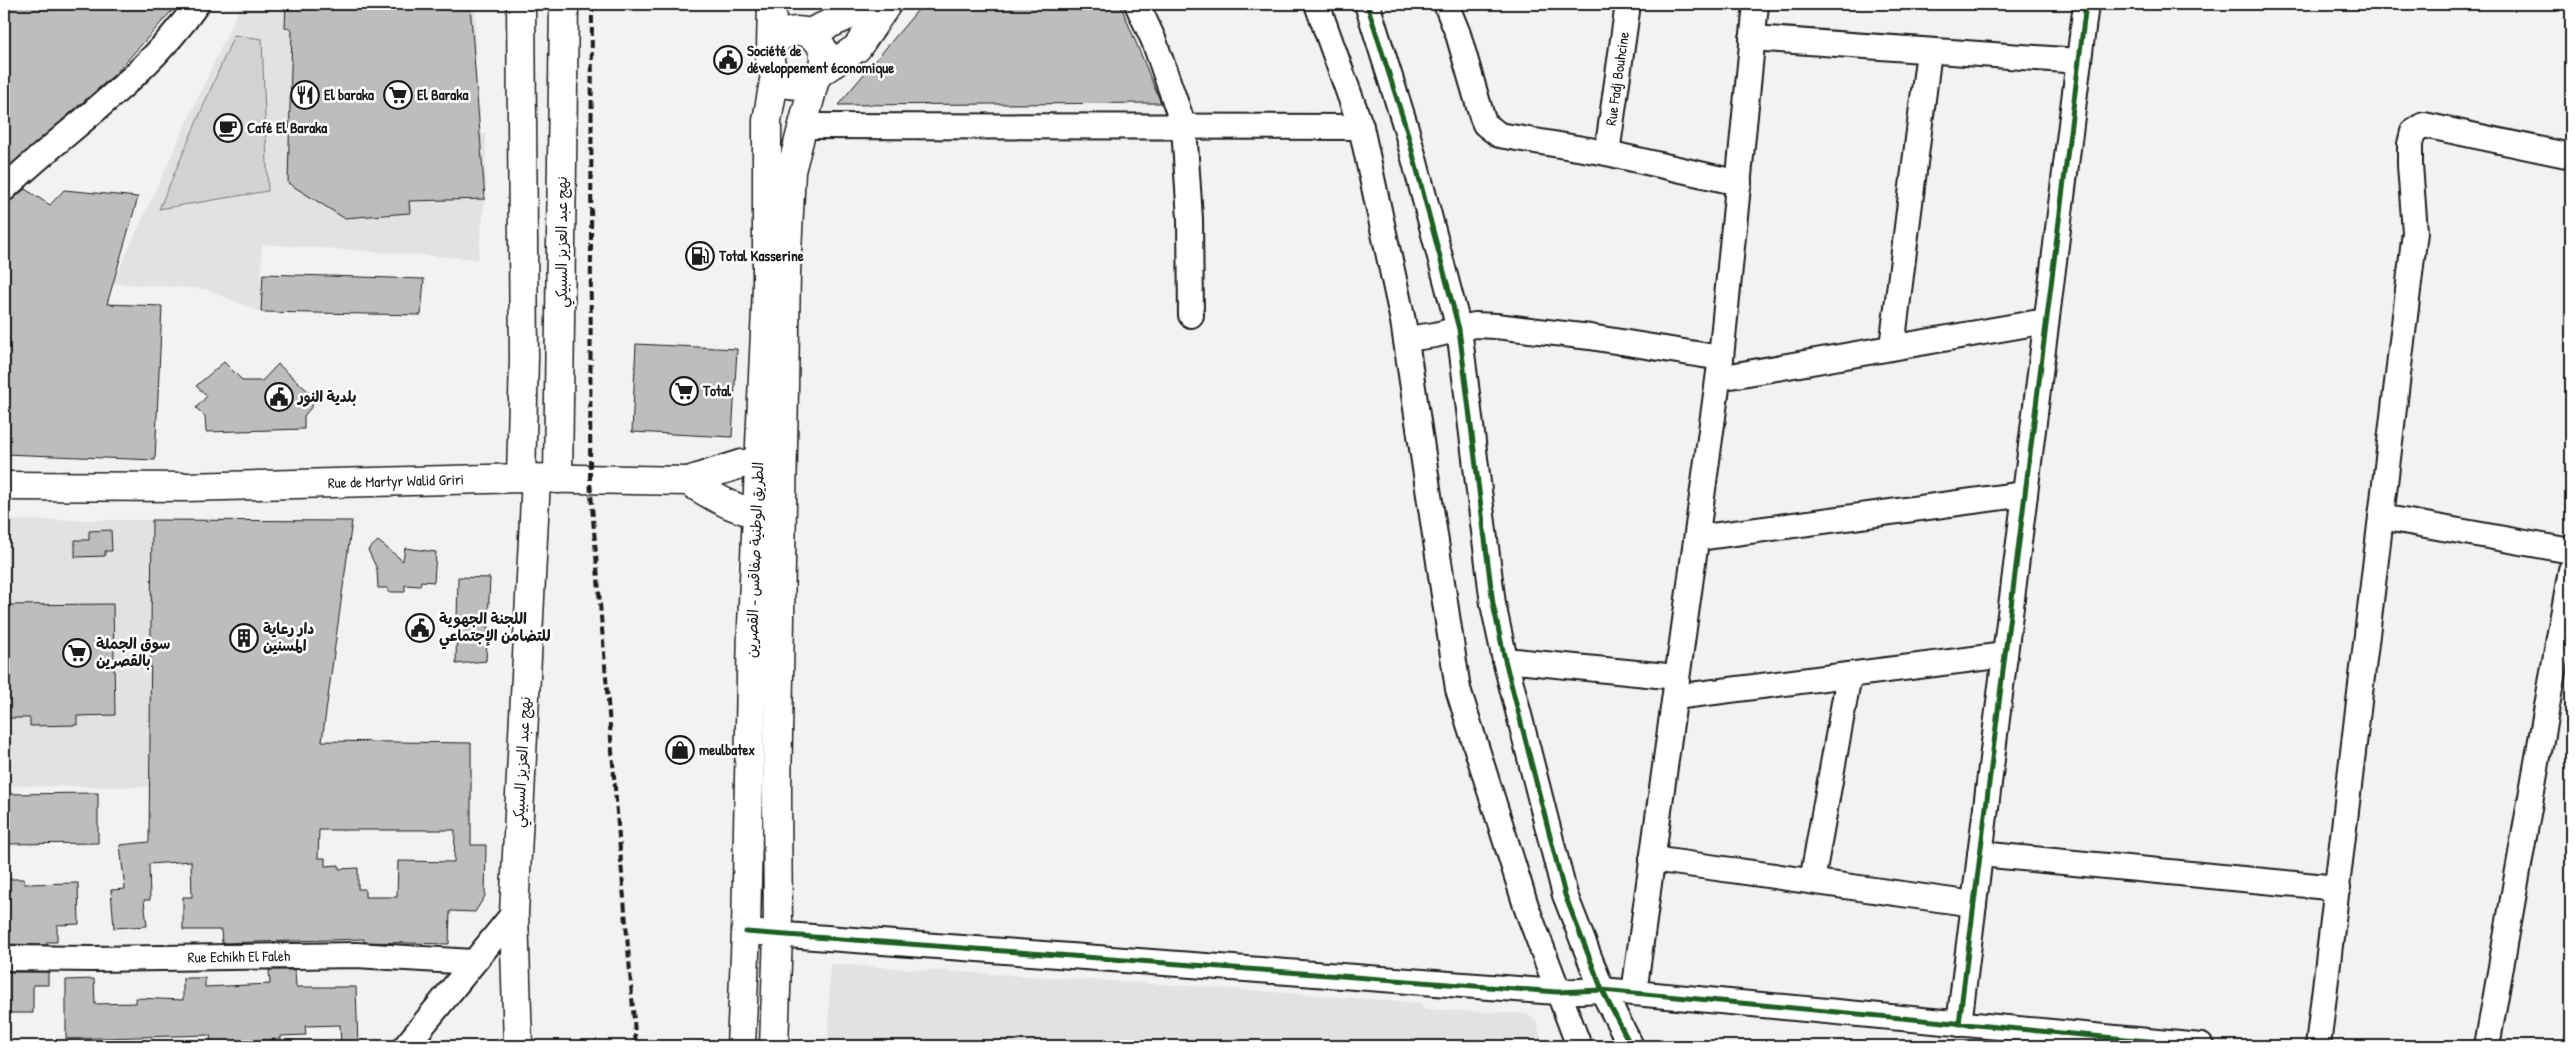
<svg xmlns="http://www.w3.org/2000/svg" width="2575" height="1050" font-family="'Patrick Hand','Playpen Sans Arabic',sans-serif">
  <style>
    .built { fill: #e2e2e2 }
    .green { fill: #d2d2d2; stroke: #777 }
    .building { fill: #bdbdbd; stroke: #1c1c1c; fill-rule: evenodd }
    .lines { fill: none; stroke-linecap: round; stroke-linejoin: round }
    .street-casing { stroke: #1c1c1c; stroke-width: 28 }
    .secondary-casing { stroke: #1c1c1c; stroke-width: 31 }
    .primary-casing { stroke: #1c1c1c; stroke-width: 31 }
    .street { stroke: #fff; stroke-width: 24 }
    .secondary { stroke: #fff; stroke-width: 28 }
    .primary { stroke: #fff; stroke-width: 28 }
    .rail { stroke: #1c1c1c; stroke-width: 4; stroke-dasharray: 8 4; stroke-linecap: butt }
    .cycleway-casing { stroke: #fff; stroke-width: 8 }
    .cycleway { stroke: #1b5e20; stroke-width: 5 }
    .labels { text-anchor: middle; stroke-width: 5; stroke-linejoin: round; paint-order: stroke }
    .poi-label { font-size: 15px; font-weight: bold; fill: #1c1c1c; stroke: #fff; text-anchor: start }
    .street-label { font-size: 15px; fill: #1c1c1c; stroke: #fff }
  </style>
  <rect width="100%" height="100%" fill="#f2f2f2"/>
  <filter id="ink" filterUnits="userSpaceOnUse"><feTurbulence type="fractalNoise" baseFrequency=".02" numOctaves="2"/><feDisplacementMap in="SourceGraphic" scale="10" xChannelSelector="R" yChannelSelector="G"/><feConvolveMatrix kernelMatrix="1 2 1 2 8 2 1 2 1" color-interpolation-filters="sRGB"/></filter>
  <g filter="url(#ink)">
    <!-- built -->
    <path class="built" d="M 241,4 L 476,4 L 475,134 L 486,134 L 485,199 L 478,259 L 262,244 L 261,312 L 205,289 L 113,283 Z
      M 4,520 L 152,520 L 150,787 L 4,786 Z
      M 830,964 L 1205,987 L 1421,1003 L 1424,1009 L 1528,1014 L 1537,1022 L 1543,1046 L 828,1046 Z"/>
    <!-- green -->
    <path class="green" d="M 234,35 L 262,39 L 268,191 L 159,209 Z"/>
    <!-- building -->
    <path class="building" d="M 4,4 L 178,4 L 115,74 L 4,171 Z
      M 286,4 L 470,4 L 485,199 L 409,201 L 410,213 L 344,218 L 288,183 L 292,30 L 285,27 Z
      M 923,4 L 1120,4 L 1161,103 L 838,105 Z
      M 25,189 L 50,205 L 64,190 L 138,197 L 107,304 L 162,306 L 155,460 L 4,454 L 4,202 L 13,199 Z
      M 263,274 L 424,279 L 421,315 L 261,312 Z
      M 636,344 L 737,349 L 732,437 L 632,432 Z
      M 224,362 L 243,381 L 262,381 L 278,364 L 309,392 L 304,398 L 313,405 L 304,416 L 304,429 L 206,432 L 205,416 L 196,408 L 207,396 L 196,386 Z
      M 152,520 L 352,521 L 322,741 L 471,743 L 471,845 L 486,845 L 485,896 L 475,912 L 450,911 L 449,944 L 364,942 L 364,939 L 222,943 L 221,930 L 183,930 L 183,897 L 192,897 L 191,861 L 149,864 L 150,900 L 144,900 L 147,926 L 114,928 L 111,890 L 125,889 L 120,845 L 149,842 ZM 319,830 L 455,830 L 454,862 L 398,861 L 397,897 L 365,897 L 365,889 L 358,889 L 358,868 L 339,869 L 339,865 L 325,866 L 325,858 L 318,858 Z
      M 111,530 L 112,551 L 105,551 L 105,556 L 75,557 L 75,540 L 89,540 L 89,531 Z
      M 378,541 L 403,561 L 405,548 L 436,552 L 434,582 L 421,581 L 420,586 L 405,585 L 405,592 L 388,592 L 388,588 L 378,588 L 377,569 L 368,550 Z
      M 458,577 L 490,578 L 486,661 L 456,664 Z
      M 113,604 L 115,715 L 77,716 L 77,725 L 30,726 L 30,718 L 4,718 L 4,605 Z
      M 98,793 L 98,843 L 4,844 L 4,794 Z
      M 4,879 L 24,879 L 24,884 L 78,883 L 79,924 L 57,925 L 57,942 L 47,942 L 47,945 L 4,944 Z
      M 269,970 L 295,970 L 296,987 L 356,987 L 358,1046 L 341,1046 L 340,1025 L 305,1026 L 306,1035 L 281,1036 L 281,1039 L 245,1041 L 245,1046 L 211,1046 L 210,1035 L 66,1039 L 66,980 L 94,979 L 95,1004 L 136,1003 L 136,998 L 183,1000 L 183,978 L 205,978 L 205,987 L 270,984 Z
      M 4,972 L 48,972 L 48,985 L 33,985 L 33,1013 L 4,1013 Z"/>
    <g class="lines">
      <defs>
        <g id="street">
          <path d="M 1137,4 L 1154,41 L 1184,127 L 1190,219 L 1191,315"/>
          <path d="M 1317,4 L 1361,127 L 1403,321 L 1458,689 L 1527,909 L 1579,1046"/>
          <path d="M 1367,4 L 1406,128 L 1459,329 L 1493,604 L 1505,660 L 1565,895 L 1602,990 L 1631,1046"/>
          <path d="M 1446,4 L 1458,34 L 1482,117 L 1485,124 L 1499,135 L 1607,153 L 1739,183"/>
          <path d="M 1752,38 L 2079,61"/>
          <path d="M 802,126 L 1361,127"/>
          <path id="s1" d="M 1607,153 L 1628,4"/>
          <path d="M 4,189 C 69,127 145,79 197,4"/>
          <path d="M 1406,339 L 1435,335 L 1475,325 L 1496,326 L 1590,337 L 1721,358"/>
          <path d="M 1892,347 L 1929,51"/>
          <path d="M 1719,378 L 2046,321"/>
          <path d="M 2381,517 L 2415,232 L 2410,165 L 2410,144 L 2413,132 L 2424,125 L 2571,156"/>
          <path d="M 1697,538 L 2025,494"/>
          <path d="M 1505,660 L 1677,677"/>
          <path d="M 1675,697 L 2005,655"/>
          <path d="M 1980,854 L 2338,888"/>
          <path d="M 1652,859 L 1974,904"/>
          <path d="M 1812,881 L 1849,675"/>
          <path d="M 746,932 L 1557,992 L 1602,990 L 2201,1046"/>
          <path id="s2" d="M 4,958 L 93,959 L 356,955 L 473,962"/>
          <path d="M 1634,993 L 1721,358 L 1756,4"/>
          <path d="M 1959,1024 L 2086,4"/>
          <path d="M 406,1046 L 514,913"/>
          <path d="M 2318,1046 L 2381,517 L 2571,551"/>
          <path d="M 2487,1046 L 2571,570"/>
        </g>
        <g id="secondary">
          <path d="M 809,33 L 874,4"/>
          <path d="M 820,72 L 857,48 L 887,4"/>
          <path d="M 521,478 L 524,358 L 521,4"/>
          <path d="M 558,479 L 564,4"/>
          <path d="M 688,481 L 741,464 L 782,462"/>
          <path id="s3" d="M 4,486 L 186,487 L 521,478 L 688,481 C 716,499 745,516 779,516"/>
          <path d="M 518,1046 L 514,913 L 536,479"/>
        </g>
        <path id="primary" d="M770 58a27 27 0 1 1 54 0a27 27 0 1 1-54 0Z
          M 771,49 L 772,4
          M 741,1046 L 746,932 L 752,626 L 767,286 L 767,121 L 775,75
          M 774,1046 L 778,935 L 777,791 L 786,272 L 791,171 L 815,79"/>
      </defs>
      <!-- street casing -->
      <use href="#street" class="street-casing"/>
      <!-- secondary casing -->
      <use href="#secondary" class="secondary-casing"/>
      <!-- primary casing -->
      <use href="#primary" class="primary-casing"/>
      <!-- street -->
      <use href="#street" class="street"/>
      <!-- secondary -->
      <use href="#secondary" class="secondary"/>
      <!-- primary -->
      <use href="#primary" class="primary"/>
      <!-- rail -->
      <path class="rail" d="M 592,4 L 590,481 L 636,1046"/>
      <defs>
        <path id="cycleway" d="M 1367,4 L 1406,128 L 1459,329 L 1493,604 L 1505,660 L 1565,895 L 1602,990 L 1631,1046
          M 746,932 L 1557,992 L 1602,990 L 2201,1046
          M 1959,1024 L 2086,4"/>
      </defs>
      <!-- cycleway casing -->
      <use href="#cycleway" class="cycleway-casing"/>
      <!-- cycleway -->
      <use href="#cycleway" class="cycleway"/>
    </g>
  </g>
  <!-- icons -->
  <defs>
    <symbol id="civic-ring" viewBox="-11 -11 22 22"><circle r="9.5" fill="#fff" stroke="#1c1c1c" stroke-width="1.5"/><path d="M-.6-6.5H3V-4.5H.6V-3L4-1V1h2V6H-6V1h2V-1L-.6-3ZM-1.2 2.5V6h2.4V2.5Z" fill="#1c1c1c"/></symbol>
    <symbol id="restaurant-ring" viewBox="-11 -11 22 22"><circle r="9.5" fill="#fff" stroke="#1c1c1c" stroke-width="1.5"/><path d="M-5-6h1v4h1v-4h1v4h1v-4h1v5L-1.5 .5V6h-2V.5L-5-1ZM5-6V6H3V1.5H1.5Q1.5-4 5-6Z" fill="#1c1c1c"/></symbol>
    <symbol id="supermarket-ring" viewBox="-11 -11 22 22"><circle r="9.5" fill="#fff" stroke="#1c1c1c" stroke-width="1.5"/><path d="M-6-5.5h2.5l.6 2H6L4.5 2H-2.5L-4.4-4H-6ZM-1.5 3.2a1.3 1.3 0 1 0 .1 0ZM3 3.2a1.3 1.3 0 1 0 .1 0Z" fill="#1c1c1c"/></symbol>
    <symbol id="cafe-ring" viewBox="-11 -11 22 22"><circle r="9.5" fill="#fff" stroke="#1c1c1c" stroke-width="1.5"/><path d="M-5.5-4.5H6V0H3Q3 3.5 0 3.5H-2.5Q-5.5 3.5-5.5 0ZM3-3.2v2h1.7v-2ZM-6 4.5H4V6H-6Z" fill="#1c1c1c"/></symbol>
    <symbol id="fuel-ring" viewBox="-11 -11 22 22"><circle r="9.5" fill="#fff" stroke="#1c1c1c" stroke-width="1.5"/><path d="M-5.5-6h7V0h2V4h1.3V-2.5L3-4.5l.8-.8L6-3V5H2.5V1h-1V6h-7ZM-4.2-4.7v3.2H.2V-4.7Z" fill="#1c1c1c"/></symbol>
    <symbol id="building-ring" viewBox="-11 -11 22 22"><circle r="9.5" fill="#fff" stroke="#1c1c1c" stroke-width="1.5"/><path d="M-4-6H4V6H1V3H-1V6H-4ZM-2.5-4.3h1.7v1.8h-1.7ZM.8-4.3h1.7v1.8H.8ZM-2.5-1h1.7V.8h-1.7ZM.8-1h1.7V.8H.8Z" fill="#1c1c1c"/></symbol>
    <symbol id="shop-ring" viewBox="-11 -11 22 22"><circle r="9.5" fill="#fff" stroke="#1c1c1c" stroke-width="1.5"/><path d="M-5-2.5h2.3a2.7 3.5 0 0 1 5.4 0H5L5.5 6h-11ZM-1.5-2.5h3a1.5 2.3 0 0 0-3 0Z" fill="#1c1c1c"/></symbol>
  </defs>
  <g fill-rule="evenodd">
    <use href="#civic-ring" x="712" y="44" width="32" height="32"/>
    <use href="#restaurant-ring" x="289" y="79" width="32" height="32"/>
    <use href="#supermarket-ring" x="382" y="79" width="32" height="32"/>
    <use href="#cafe-ring" x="212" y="112" width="32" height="32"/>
    <use href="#fuel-ring" x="684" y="240" width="32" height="32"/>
    <use href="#supermarket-ring" x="668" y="375" width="32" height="32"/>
    <use href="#civic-ring" x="263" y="381" width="32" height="32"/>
    <use href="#civic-ring" x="404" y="612" width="32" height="32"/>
    <use href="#building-ring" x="228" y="622" width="32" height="32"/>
    <use href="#supermarket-ring" x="61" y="637" width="32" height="32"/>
    <use href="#shop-ring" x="664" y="734" width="32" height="32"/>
  </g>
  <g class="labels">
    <!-- poi labels -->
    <g class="poi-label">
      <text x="747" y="56">Société de<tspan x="747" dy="17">développement économique</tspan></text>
      <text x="324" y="100">El baraka</text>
      <text x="417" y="100">El Baraka</text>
      <text x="247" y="133">Café El Baraka</text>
      <text x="719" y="261">Total Kasserine</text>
      <text x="703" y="396">Total</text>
      <text x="298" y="402">بلدية النور</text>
      <text x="439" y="624">اللجنة الجهوية<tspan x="439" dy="17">للتضامن الإجتماعي</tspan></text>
      <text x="263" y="634">دار رعاية<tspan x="263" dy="17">المسنين</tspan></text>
      <text x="96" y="649">سوق الجملة<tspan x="96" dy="17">بالقصرين</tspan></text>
      <text x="699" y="755">meulbatex</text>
    </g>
    <!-- street labels -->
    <g class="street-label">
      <text dy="5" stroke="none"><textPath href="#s1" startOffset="75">Rue Fadj Bouhcine</textPath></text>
      <text transform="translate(562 242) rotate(-90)" y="5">نهج عبد العزيز السبيكي</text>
      <text dy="5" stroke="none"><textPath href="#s3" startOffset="392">Rue de Martyr Walid Griri</textPath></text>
      <text transform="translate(755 560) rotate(-88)" y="5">الطريق الوطنية صفاقس - القصرين</text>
      <text transform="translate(522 762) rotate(-87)" y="5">نهج عبد العزيز السبيكي</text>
      <text dy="5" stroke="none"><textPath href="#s2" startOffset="235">Rue Echikh El Faleh</textPath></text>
    </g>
  </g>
  <!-- margin -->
  <rect width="2575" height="1050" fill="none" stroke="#fff" stroke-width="20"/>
  <rect x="10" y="10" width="2555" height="1030" fill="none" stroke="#1c1c1c" stroke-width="2" filter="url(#ink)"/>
</svg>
